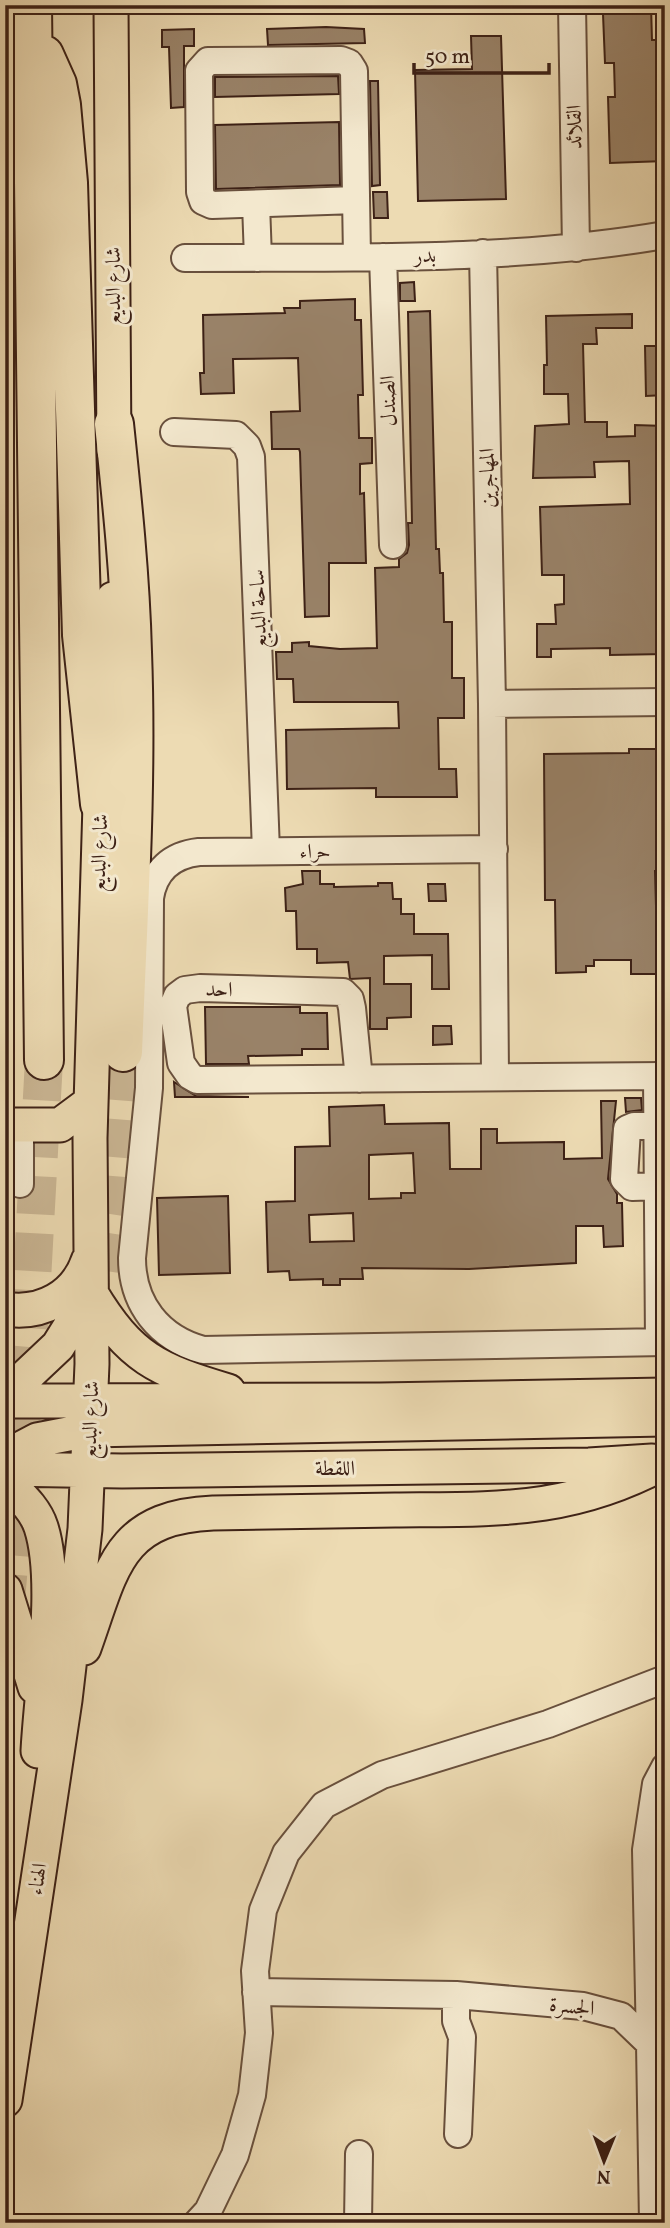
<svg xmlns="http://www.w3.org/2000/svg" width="670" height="2228" font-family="Vollkorn,Amiri,serif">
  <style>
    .building { fill: #998268; stroke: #3d2116; stroke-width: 2; fill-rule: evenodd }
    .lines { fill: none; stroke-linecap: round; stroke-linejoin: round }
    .highway-tunnel { stroke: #cab694; stroke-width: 38; stroke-dasharray: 38 19; stroke-linecap: butt }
    .minor-casing { stroke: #69503d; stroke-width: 30 }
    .major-casing { stroke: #3d2116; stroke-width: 37 }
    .highway-casing { stroke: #3d2116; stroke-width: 42 }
    .minor { stroke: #f3e8ce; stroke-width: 26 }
    .major { stroke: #eddbb3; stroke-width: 33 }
    .highway { stroke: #eddbb3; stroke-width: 38 }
    .labels { text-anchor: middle; stroke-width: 6; stroke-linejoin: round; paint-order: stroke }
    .street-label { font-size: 21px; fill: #3d2116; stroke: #f3e8ce }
  </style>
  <rect width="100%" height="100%" fill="#eddbb3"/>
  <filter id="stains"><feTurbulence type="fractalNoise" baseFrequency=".00286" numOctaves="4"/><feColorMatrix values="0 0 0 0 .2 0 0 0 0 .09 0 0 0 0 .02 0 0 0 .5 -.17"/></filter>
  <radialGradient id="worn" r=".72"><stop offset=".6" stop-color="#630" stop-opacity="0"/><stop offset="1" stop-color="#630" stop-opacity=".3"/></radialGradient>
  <!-- building -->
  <path class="building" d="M 621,5 L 651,5 L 652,40 L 665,40 L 665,161 L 610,163 L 608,97 L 615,97 L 614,63 L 605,63 L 603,14 L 621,14 Z
    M 326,27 L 364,29 L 365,43 L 268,45 L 267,29 Z
    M 194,29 L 194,46 L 184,46 L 184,107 L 171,108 L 169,47 L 162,47 L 162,30 Z
    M 471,36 L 501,36 L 506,199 L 418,201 L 415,70 L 472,69 Z
    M 338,76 L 339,94 L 215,97 L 215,77 Z
    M 370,81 L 378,81 L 380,185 L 372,186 Z
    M 339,122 L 340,185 L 216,189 L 215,125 Z
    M 373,192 L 387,192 L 388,218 L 374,218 Z
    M 414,282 L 415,301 L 400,301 L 400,283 Z
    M 355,299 L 355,320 L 361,320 L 363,395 L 358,395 L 359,438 L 372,438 L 372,463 L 360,464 L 360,494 L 364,493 L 366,563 L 329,563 L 329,616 L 305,617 L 300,452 L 299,449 L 272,449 L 271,412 L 300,411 L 298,358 L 233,359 L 234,393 L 201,394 L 200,373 L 204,373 L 203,315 L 285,313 L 284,308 L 300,308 L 300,301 Z
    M 430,311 L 436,549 L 439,549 L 440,573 L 443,573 L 444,622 L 452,622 L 452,678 L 464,678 L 464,718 L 438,718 L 439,769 L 456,769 L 457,797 L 376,797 L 376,788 L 287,789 L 286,730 L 399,728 L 398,702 L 294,702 L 293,679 L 277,679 L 276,652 L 292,652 L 292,643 L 309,642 L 309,646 L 340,649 L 377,648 L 375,568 L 399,567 L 399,559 L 407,553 L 409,545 L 408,523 L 412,523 L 408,312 Z
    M 632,314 L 632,328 L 596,328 L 597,344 L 583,344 L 585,422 L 607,422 L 607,437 L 635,436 L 635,425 L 665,426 L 665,537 L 660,537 L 661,584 L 665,584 L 665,654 L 610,655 L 610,648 L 551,649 L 551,657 L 537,657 L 537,624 L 556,624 L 555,605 L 564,604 L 564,575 L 542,575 L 540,507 L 630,504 L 629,461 L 594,462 L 595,477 L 533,478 L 535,426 L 569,424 L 568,394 L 544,394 L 544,365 L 547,365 L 546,316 Z
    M 645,346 L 665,346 L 665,395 L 646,396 Z
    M 629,749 L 665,749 L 665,871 L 655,871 L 656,906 L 665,906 L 665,974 L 631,974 L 631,960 L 594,960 L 594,966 L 586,966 L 586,972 L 556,973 L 555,900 L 545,900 L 544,754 L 629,753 Z
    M 302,871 L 320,871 L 320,884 L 334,884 L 334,887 L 378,886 L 378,883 L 392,883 L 393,899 L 401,899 L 401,914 L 414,914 L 414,934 L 448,934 L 449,989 L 432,989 L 432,955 L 384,956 L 384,984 L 411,984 L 411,1017 L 387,1018 L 387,1029 L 370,1029 L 370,978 L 350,979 L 348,962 L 317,963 L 317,949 L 297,949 L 296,911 L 286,911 L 285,888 L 303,884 Z
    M 428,884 L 445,884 L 446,901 L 429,901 Z
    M 205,1007 L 300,1007 L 300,1013 L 327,1013 L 328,1049 L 302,1049 L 302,1055 L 248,1056 L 249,1064 L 206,1064 Z
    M 433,1026 L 451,1026 L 452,1044 L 433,1045 Z
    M 174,1082 L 196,1096 L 249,1097 L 175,1097 Z
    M 625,1098 L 641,1098 L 642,1110 L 626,1112 Z
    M 601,1101 L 616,1101 L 608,1179 L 617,1194 L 617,1203 L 622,1203 L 623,1246 L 604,1247 L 603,1226 L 576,1226 L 576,1263 L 469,1269 L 362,1268 L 363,1279 L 340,1279 L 340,1285 L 323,1285 L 323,1279 L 290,1280 L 289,1271 L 268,1272 L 266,1202 L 295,1201 L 295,1147 L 330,1146 L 329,1107 L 384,1105 L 385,1124 L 449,1123 L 450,1169 L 481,1169 L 481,1129 L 497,1129 L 497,1143 L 564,1142 L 564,1159 L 602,1158 ZM 413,1153 L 415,1193 L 401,1193 L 401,1198 L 369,1199 L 369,1155 ZM 353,1213 L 354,1241 L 310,1242 L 309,1215 Z
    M 228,1196 L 230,1273 L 159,1275 L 157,1198 Z"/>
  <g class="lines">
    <!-- highway-tunnel -->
    <path class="highway-tunnel" d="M 99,1270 L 112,1185 L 123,1052
      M 5,1612 L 30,1317 L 44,1060"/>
    <defs>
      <path id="minor" d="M 572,5 L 576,248
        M 356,200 L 212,205 L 203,201 L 200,192 L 199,71 L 208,61 L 341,60 L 349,63 L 354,71 C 355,133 356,195 357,257
        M 256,204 L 258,258
        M 483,253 L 492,704 L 495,1076
        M 383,257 L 393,545
        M 185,258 C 345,257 507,262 665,235
        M 174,432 L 236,435 L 247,446 L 251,457 L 266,851
        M 492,704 L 665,702
        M 494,849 L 199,852 C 172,855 154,870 150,898 L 149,1088 L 132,1258 C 132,1304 159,1338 203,1350 L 665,1342
        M 657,1076 L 659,1342
        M 359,1079 L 352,1008 L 350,999 L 343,992 L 200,988 L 185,990 L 177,996 L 173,1006 L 181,1063 L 190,1076 L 197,1080 L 665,1076
        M 665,1126 L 634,1126 L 627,1129 L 624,1179 L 632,1187 L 665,1186
        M 20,1184 L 20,1125
        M 256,1992 L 456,1995 L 583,2006 L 621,2016 L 650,2044 L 653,2223
        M 456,1995 L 456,2021 L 462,2037 L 458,2134
        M 650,2044 L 646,1850 L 656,1784 L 665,1767
        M 197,2223 L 208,2211 L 235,2155 L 252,2095 L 259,2033 L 255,1971 L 263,1910 L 286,1853 L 324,1805 L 382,1775 L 548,1724 L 665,1679
        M 358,2223 L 359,2154"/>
      <path id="major" d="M 111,5 L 114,451
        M 5,1125 L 60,1125 L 91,1102
        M 91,1293 C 130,1358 157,1370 228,1391
        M 5,1309 C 42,1315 76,1296 88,1261
        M 5,1396 L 58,1346 L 91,1293
        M 5,1401 L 380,1400 L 665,1395
        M 5,1457 L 37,1440 L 89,1430 L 665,1419
        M 5,1469 L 122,1471 L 589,1465 L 652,1461
        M 5,1480 C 18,1494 35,1508 41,1527 C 59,1582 41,1690 38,1751
        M 5,1590 L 35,1687
        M 84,1648 C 112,1570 117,1517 213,1513 C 274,1512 335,1511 395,1510 C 497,1509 572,1513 665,1462
        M 5,2100 L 65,1700 L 85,1529 L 92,1364 L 90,1138 L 100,804 L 110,702 L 113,599"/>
      <path id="highway" d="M 32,5 L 44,1060
        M 44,55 L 57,84 L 61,105 L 68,183 L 82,635 L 100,804
        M 114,424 C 122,500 130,576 132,652 C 137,786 128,919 123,1052"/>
    </defs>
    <!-- minor casing -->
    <use href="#minor" class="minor-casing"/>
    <!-- major casing -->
    <use href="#major" class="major-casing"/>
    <!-- highway casing -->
    <use href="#highway" class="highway-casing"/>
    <!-- minor -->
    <use href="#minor" class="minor"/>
    <!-- major -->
    <use href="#major" class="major"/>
    <!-- highway -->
    <use href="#highway" class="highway"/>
  </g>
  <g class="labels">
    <!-- street labels -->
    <g class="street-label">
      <text transform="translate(574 127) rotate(-91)" y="7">القلائد</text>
      <text transform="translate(425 255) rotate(-2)" y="7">بدر</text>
      <text transform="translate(113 286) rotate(-90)" y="7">شارع البديع</text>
      <text transform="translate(388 401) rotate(-92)" y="7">الصندل</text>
      <text transform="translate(487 478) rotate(-91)" y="7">المهاجرين</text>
      <text transform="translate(258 609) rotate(-92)" y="7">ساحة البديع</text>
      <text transform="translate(315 851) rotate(-1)" y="7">حراء</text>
      <text transform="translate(99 853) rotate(-88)" y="7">شارع البديع</text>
      <text transform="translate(219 989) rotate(1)" y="7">احد</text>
      <text transform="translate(90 1420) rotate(-88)" y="7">شارع البديع</text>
      <text x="335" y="1475">اللقطة</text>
      <text transform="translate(37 1879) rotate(-81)" y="7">الهناء</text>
      <text transform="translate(572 2006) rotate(6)" y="7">الجسرة</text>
    </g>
  </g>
  <!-- margin -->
  <rect width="670" height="2228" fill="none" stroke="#eddbb3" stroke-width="28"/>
  <rect x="7" y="7" width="656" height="2214" fill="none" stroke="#3d2116" stroke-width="3.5"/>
  <rect x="14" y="14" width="642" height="2200" fill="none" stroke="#3d2116" stroke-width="2"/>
  <!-- north arrow -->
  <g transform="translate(604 2161) rotate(181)" stroke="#f3e8ce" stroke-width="5" paint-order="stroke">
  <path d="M0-5L12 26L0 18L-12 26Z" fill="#3d2116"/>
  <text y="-10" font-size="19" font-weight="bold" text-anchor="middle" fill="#3d2116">N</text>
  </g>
  <!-- scale -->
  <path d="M414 63v10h135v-10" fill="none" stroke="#3d2116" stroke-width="3.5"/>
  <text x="425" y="63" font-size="21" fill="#3d2116" stroke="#f3e8ce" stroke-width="5" paint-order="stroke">50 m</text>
  <rect width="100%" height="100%" filter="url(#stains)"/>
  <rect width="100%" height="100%" fill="url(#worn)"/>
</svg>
